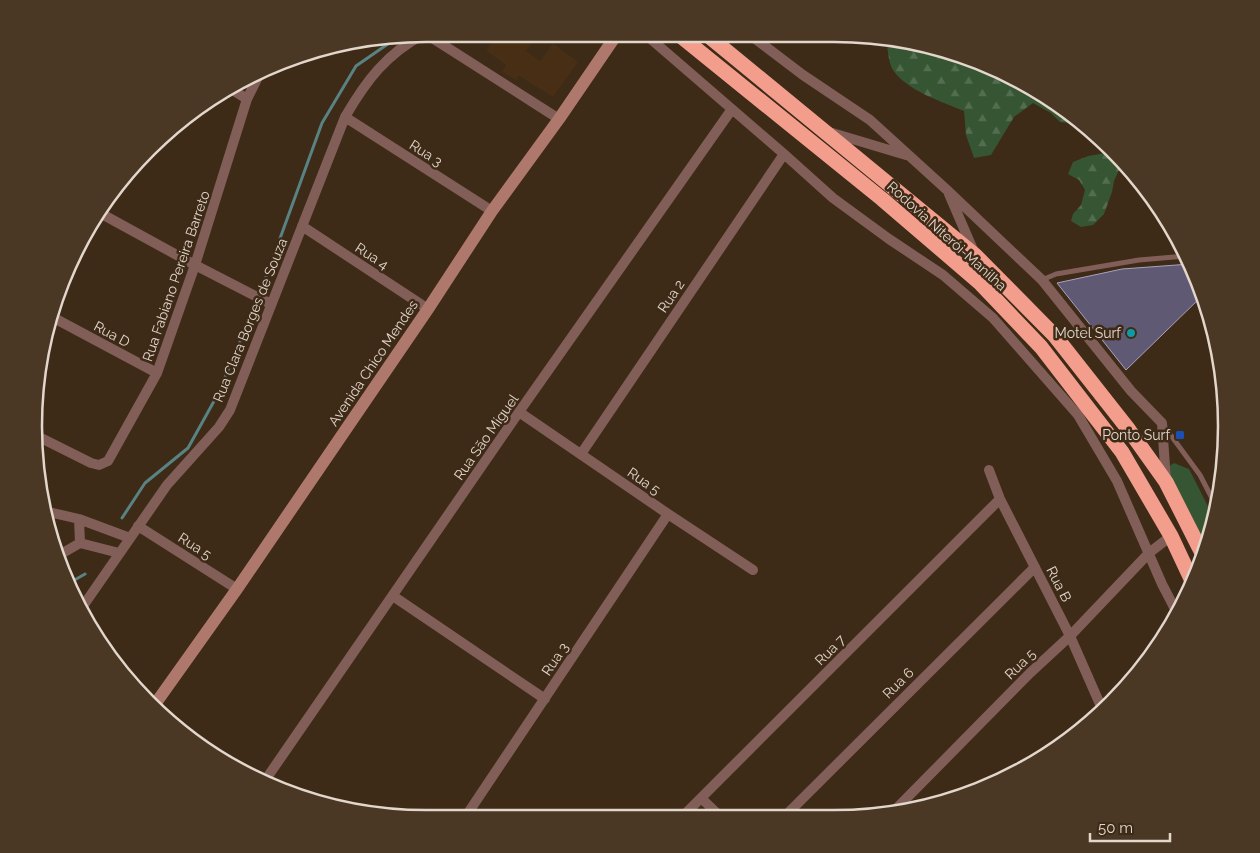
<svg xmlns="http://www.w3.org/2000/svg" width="1260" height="853" font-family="Raleway,sans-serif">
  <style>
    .built { fill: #472e15 }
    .grass { fill: #355533 }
    .forest { fill: url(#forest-firs) }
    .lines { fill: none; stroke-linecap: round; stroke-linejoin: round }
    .stream { stroke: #598283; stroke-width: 3 }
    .building { fill: #605973; stroke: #aaa2bf }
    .lane { stroke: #815e57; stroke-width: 5 }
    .street { stroke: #815e57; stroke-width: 10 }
    .secondary { stroke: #af786c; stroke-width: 12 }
    .highway { stroke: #f39d8c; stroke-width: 15 }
    .culture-dot { fill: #0f9aa8; stroke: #3d2a17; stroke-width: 2 }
    .transit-dot { fill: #1a4fb4; stroke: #3d2a17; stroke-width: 2 }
    .labels { text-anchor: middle; stroke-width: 5; stroke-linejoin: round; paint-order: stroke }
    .street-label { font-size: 14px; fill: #e3d6cb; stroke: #3d2a17 }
    .poi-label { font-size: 14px; fill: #e3d6cb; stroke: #3d2a17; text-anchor: end }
    .rim { fill: none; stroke: #e3d6cb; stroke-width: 2.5 }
  </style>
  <defs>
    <pattern id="forest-firs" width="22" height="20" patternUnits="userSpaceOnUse" patternTransform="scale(1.25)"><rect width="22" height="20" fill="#355533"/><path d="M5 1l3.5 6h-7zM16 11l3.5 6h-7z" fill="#526d4f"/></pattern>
  </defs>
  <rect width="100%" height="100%" fill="#3d2a17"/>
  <!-- built -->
  <path class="built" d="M 497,34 L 508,35 L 520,34 L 532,43 L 526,51 L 540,61 L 553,43 L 578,62 L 553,97 L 519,76 L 516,80 L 502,72 L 506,65 L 486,51 Z"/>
  <!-- grass -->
  <path class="grass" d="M 1174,463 L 1189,469 L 1214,518 L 1206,545 L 1174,482 L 1165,469 Z"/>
  <!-- forest -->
  <path class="forest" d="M 886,39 L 910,41 L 1007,74 L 1076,124 L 1060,122 L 1051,113 L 1033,103 L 1014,117 L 991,155 L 974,158 L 966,135 L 964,111 C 942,102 906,90 893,70 C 888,62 888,48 886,39 Z
    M 1112,152 L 1120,168 L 1114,181 L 1112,192 L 1104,214 L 1093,225 L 1081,227 L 1071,221 L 1073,214 L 1081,205 L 1085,190 L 1079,180 L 1068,174 L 1073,162 L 1088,156 Z"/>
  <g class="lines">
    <!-- stream -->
    <path class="stream" d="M 122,518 L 145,483 L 188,448 L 218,394 L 258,299 L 322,123 L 356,66 L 395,39
      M 71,582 L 85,574"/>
  </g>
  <!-- building -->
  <path class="building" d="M 1190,264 L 1196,276 L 1202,296 L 1126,370 L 1057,283 L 1122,269 Z"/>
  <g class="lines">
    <!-- lane -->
    <path class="lane" d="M 1042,280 L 1056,274 L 1139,260 L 1186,256
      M 1164,426 L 1200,475 L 1217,508"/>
    <!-- street -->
    <path class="street" d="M 426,34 L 559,119
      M 645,34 L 784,154 L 833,198 L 889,239 L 943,275 L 993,318 L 1078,415 L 1117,481 L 1162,584 L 1177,613
      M 749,34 L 803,75 L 870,120 L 947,190 L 1042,280 L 1131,391 L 1162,423 L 1166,481
      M 231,89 L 247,99
      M 345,117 L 492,211
      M 829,132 L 906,155
      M 949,194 L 974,252
      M 100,213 L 195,265 L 271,304
      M 302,226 L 428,309
      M 54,318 L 157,373
      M 519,412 L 668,514 L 753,570
      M 37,436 L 91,463 L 99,465 L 108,461 L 157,373 L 195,265 L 247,99 L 259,75
      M 581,454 L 784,154
      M 989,470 L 1000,499 L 1070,636 L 1103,711
      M 44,511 L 79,519 L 130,538
      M 79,519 L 80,543
      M 138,526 L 237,589
      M 61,554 L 80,543 L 119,553
      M 393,596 L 545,699
      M 81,609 L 167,485 L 219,427 L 230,410 L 345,117 C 366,81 386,54 424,34
      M 1070,738 L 1101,708
      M 264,782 L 519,412 L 732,109
      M 701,798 L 723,819
      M 891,814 L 1030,673 L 1070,636 L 1149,553 L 1171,536
      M 464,819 L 668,514
      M 680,819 L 1000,499
      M 782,819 L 1035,567"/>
    <!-- secondary -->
    <path class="secondary" d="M 153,707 L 237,589 L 428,309 L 492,211 L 559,119 L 617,34"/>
    <!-- highway -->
    <path class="highway" d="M 678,34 L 882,199 L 980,283 L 1041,347 L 1122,452 L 1171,536 L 1193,583
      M 706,34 L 975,255 L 1055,336 L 1129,430 L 1166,482 L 1203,555"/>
  </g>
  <!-- markers -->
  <circle class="culture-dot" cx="1131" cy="333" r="5"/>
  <rect class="transit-dot" x="1175" y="430" width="10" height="10" rx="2.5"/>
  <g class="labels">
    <!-- street labels -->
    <g class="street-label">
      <text transform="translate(426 153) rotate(33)" y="5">Rua 3</text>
      <text transform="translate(947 236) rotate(42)" y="5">Rodovia Niterói-Manilha</text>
      <text transform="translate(372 256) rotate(33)" y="5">Rua 4</text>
      <text transform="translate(176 276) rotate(-71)" y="5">Rua Fabiano Pereira Barreto</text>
      <text transform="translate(671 296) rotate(-56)" y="5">Rua 2</text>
      <text transform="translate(250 320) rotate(-68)" y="5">Rua Clara Borges de Souza</text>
      <text transform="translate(112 334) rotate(28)" y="5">Rua D</text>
      <text transform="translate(373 363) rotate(-56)" y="5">Avenida Chico Mendes</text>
      <text transform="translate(486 437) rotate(-55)" y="5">Rua São Miguel</text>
      <text transform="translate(644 481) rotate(35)" y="5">Rua 5</text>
      <text transform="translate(195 546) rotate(33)" y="5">Rua 5</text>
      <text transform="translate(1059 584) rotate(63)" y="5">Rua B</text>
      <text transform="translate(830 650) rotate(-45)" y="5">Rua 7</text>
      <text transform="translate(555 659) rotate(-56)" y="5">Rua 3</text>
      <text transform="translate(1020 664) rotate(-44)" y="5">Rua 5</text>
      <text transform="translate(898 683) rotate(-45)" y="5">Rua 6</text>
    </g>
    <!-- poi labels -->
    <g class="poi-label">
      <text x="1121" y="338">Motel Surf</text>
      <text x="1170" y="440">Ponto Surf</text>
    </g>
  </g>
  <!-- crop -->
  <path d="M0 0H1260V853H0ZM426 42H834A384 384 0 0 1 1218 426V426A384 384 0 0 1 834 810H426A384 384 0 0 1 42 426V426A384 384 0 0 1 426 42Z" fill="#4a3825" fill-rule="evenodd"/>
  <path class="rim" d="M426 42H834A384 384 0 0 1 1218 426V426A384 384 0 0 1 834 810H426A384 384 0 0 1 42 426V426A384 384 0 0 1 426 42Z"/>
  <!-- scale -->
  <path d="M1090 833v8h80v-8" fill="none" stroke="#e3d6cb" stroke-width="2.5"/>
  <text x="1098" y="833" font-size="15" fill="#e3d6cb" stroke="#3d2a17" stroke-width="4" paint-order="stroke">50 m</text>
</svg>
